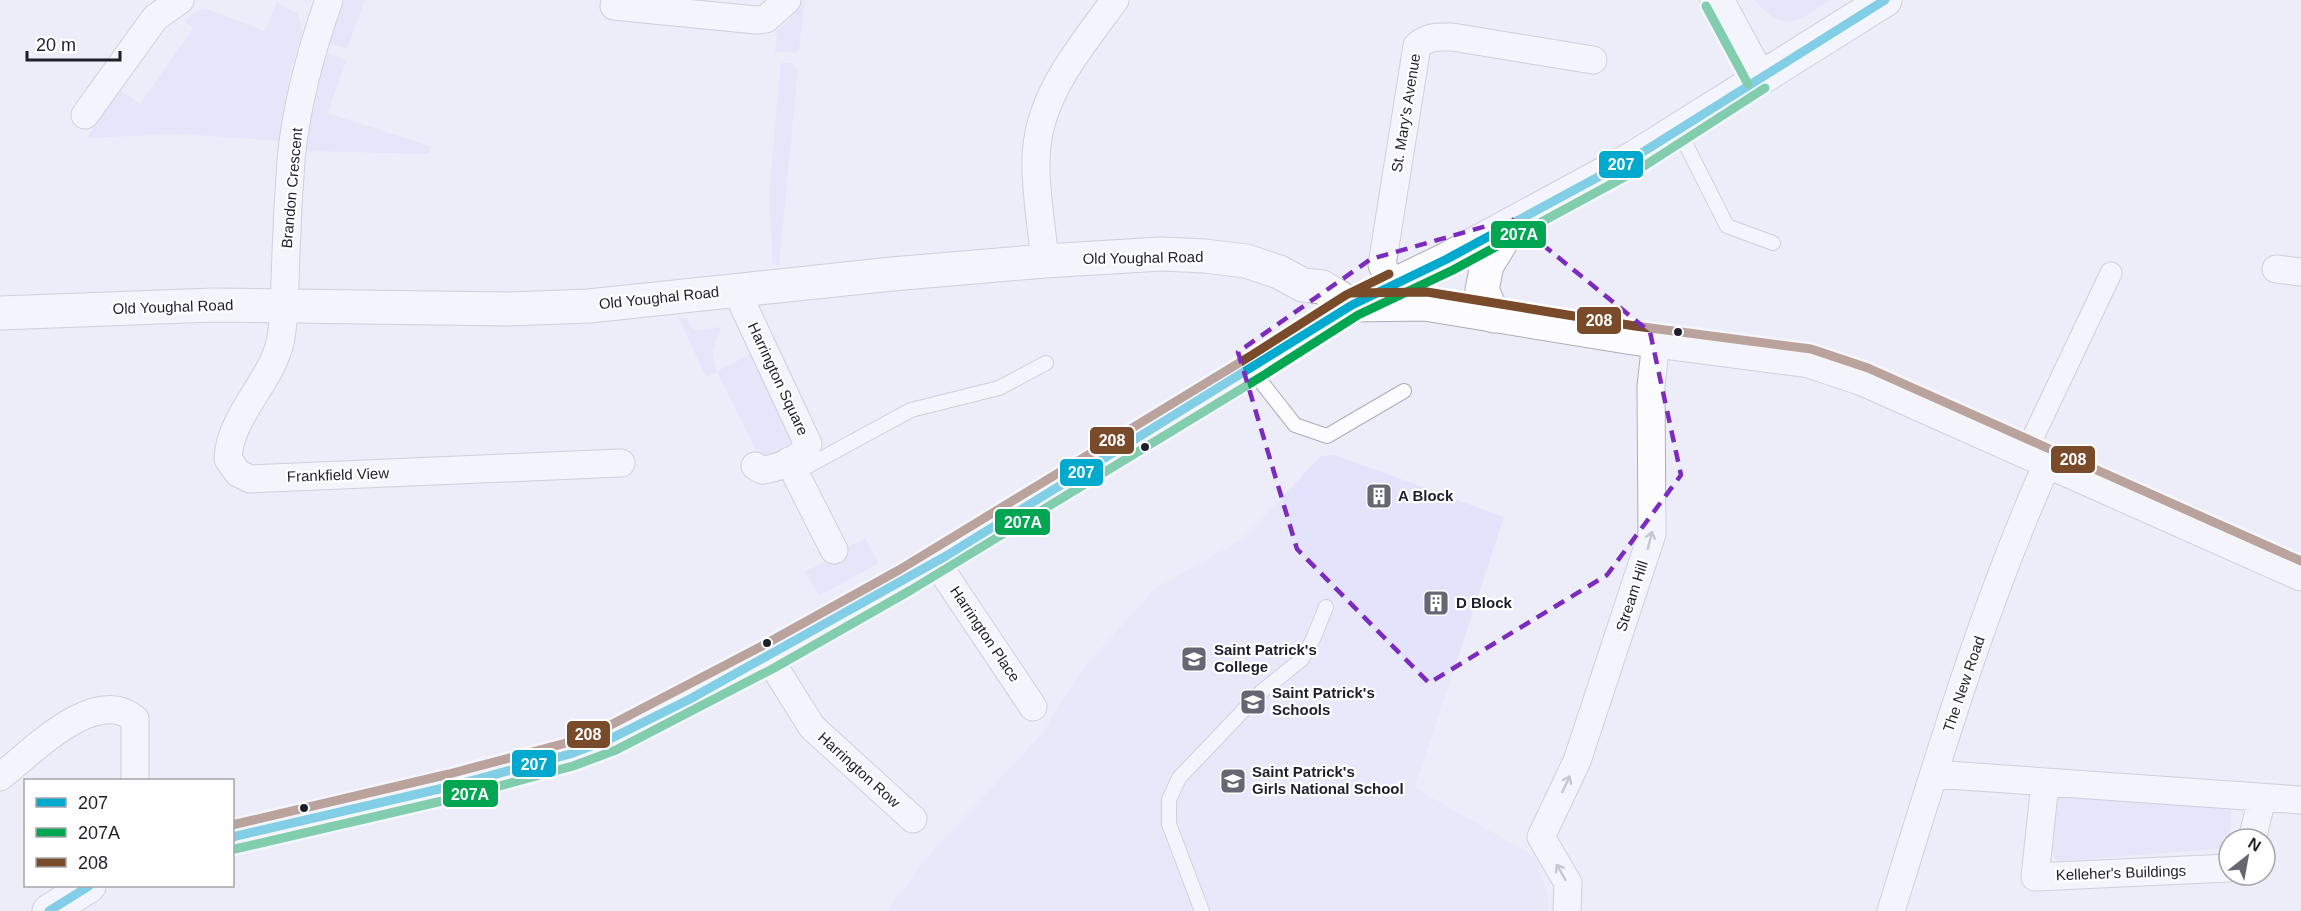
<svg xmlns="http://www.w3.org/2000/svg" width="2301" height="911" font-family="Arial,sans-serif">
  <style>
    .built { fill: #e3e3fb }
    .green { fill: #dcdef8 }
    .lines { fill: none; stroke-linecap: round; stroke-linejoin: round }
    .service-casing { stroke: #adadb9; stroke-width: 16 }
    .pedestrian-casing { stroke: #adadb9; stroke-width: 23 }
    .minor-casing { stroke: #adadb9; stroke-width: 29 }
    .tertiary-casing { stroke: #adadb9; stroke-width: 35 }
    .secondary-casing { stroke: #adadb9; stroke-width: 35 }
    .service { stroke: #fcfcfe; stroke-width: 14 }
    .pedestrian { stroke: #fcfcfe; stroke-width: 21 }
    .minor { stroke: #fcfcfe; stroke-width: 27 }
    .tertiary { stroke: #fcfcfe; stroke-width: 33 }
    .secondary { stroke: #fcfcfe; stroke-width: 33 }
    .bus-1-casing { stroke: #fff; stroke-width: 14 }
    .bus-2-casing { stroke: #fff; stroke-width: 14 }
    .bus-3-casing { stroke: #fff; stroke-width: 14 }
    .bus-1 { stroke: #00a9ce; stroke-width: 9 }
    .bus-2 { stroke: #00a651; stroke-width: 9 }
    .bus-3 { stroke: #7a4b2a; stroke-width: 9 }
    .oneway { stroke: #98999f }
    .marked { fill: none; stroke: #7b2cbf; stroke-width: 4.5; stroke-dasharray: 12 8; stroke-linejoin: round }
    .bus-dot { fill: #1e1f2b; stroke: #fff; stroke-width: 2 }
    .labels { text-anchor: middle; stroke-width: 4.5; stroke-linejoin: round; paint-order: stroke }
    .street-label { font-size: 15px; fill: #1e1f2b; stroke: #fff }
    .poi-label { font-size: 15px; font-weight: bold; fill: #1e1f2b; stroke: #fff; text-anchor: start }
    .line-badge { stroke: #fff; stroke-width: 2 }
    .badge-label { font-size: 16px; text-anchor: middle; font-weight: bold; fill: #fff }
  </style>
  <rect width="100%" height="100%" fill="#ededf9"/>
  <!-- built -->
  <path class="built" d="M 1335,455 L 1504,517 L 1415,788 L 1535,856 L 1548,897 L 1548,911 L 887,911 L 931,852 L 1041,735 L 1083,668 L 1156,588 L 1242,539 L 1321,456 Z"/>
  <!-- green -->
  <path class="green" d="M 344,0 L 365,0 L 347,49 L 329,43 Z
    M 803,0 L 805,0 L 799,50 L 795,53 L 775,52 L 777,31 L 789,21 Z
    M 1754,0 L 1830,0 C 1797,22 1785,35 1754,0 Z
    M 277,2 L 298,14 L 303,33 L 290,71 L 279,141 L 180,134 L 87,138 L 120,90 L 140,104 L 193,28 L 185,22 C 192,13 197,8 210,10 L 265,31 Z
    M 325,53 L 346,60 L 328,113 L 432,147 L 428,154 L 306,151 L 309,107 Z
    M 781,63 L 791,63 L 798,69 L 779,265 L 773,265 L 769,197 Z
    M 678,317 L 687,319 L 694,331 L 720,327 C 716,349 708,346 717,371 L 757,351 L 799,441 L 767,459 L 758,454 L 717,372 L 706,377 Z
    M 865,538 L 879,563 L 819,596 L 805,572 Z
    M 2056,793 L 2231,807 C 2232,823 2233,839 2217,849 L 2060,861 L 2055,859 L 2051,851 Z"/>
  <g class="lines">
    <defs>
      <path id="service" d="M 1678,129 L 1727,226 L 1773,243
        M 1251,369 L 1295,425 L 1327,436 L 1404,391
        M 795,473 L 911,410 L 999,388 L 1046,363
        M 1202,911 L 1169,824 L 1169,800 L 1179,778 L 1261,692 L 1302,659 L 1313,639 L 1326,607"/>
      <path id="pedestrian" d="M 2026,452 L 2111,273"/>
      <path id="minor" d="M 329,0 C 311,51 296,106 291,160 C 288,201 286,243 285,284 C 284,303 284,324 280,343 C 270,383 229,418 228,459 L 238,473 L 250,479 L 621,463
        M 614,6 L 756,20 L 766,19 L 787,0
        M 85,115 L 155,18 L 180,0
        M 1045,261 C 1042,227 1035,192 1036,159 C 1037,97 1080,48 1115,0
        M 2276,269 L 2301,272
        M 1394,285 L 1382,265 L 1417,46 C 1428,36 1438,37 1452,37 L 1593,60
        M 736,290 L 808,444 C 801,460 779,468 762,470 L 755,466
        M 789,461 L 834,550
        M 936,562 L 1033,707
        M 768,657 L 812,727 L 913,819
        M 1934,774 L 2301,800
        M 0,777 C 31,753 95,685 135,719 L 135,780
        M 2045,783 L 2035,877 L 2229,868
        M 2252,839 L 2262,799
        M 1567,911 L 1568,883 L 1541,837 L 1577,761 L 1652,534 L 1651,386 L 1656,341
        M 1891,911 C 1938,760 1983,606 2048,462"/>
      <path id="tertiary" d="M 1717,0 L 1759,78
        M 0,313 L 214,305 L 508,309 L 589,306 L 892,274 L 1045,261 L 1161,254 L 1205,256 L 1246,261 L 1279,272 L 1303,285 L 1322,287 L 1352,305 L 1425,304 L 1633,338 L 1809,361 L 1863,379 L 2301,574
        M 1494,316 L 1482,290 L 1487,265 L 1513,223"/>
      <path id="secondary" d="M 232,837 L 452,786 L 570,754 L 610,739 L 690,699 L 768,657 L 946,556 L 1258,365 L 1352,305 L 1447,259 L 1635,157 L 1885,0
        M 49,911 L 89,886"/>
    </defs>
    <!-- service casing -->
    <use href="#service" class="service-casing"/>
    <!-- pedestrian casing -->
    <use href="#pedestrian" class="pedestrian-casing"/>
    <!-- minor casing -->
    <use href="#minor" class="minor-casing"/>
    <!-- tertiary casing -->
    <use href="#tertiary" class="tertiary-casing"/>
    <!-- secondary casing -->
    <use href="#secondary" class="secondary-casing"/>
    <!-- service -->
    <use href="#service" class="service"/>
    <!-- pedestrian -->
    <use href="#pedestrian" class="pedestrian"/>
    <!-- minor -->
    <use href="#minor" class="minor"/>
    <!-- tertiary -->
    <use href="#tertiary" class="tertiary"/>
    <!-- secondary -->
    <use href="#secondary" class="secondary"/>
    <defs>
      <path id="bus-1" d="M 232,837 L 452,786 L 570,754 L 610,739 L 690,699 L 946,556 L 1352,305 L 1447,259 L 1635,157 L 1885,0
        M 49,911 L 89,886"/>
      <path id="bus-2" d="M 1706,6 L 1748,84
        M 235,849 L 455,798 L 573,766 L 616,750 L 774,668 L 911,590 L 1264,375 L 1358,315 L 1453,270 L 1641,168 L 1765,88"/>
      <path id="bus-3" d="M 1352,293 L 1427,292 L 1635,326 L 1811,349 L 1868,368 L 2301,561
        M 232,825 L 449,774 L 566,743 L 605,728 L 762,646 L 899,570 L 1252,355 L 1346,295 L 1389,274"/>
    </defs>
    <!-- bus-1 casing -->
    <use href="#bus-1" class="bus-1-casing"/>
    <!-- bus-2 casing -->
    <use href="#bus-2" class="bus-2-casing"/>
    <!-- bus-3 casing -->
    <use href="#bus-3" class="bus-3-casing"/>
    <!-- bus-1 -->
    <use href="#bus-1" class="bus-1"/>
    <!-- bus-2 -->
    <use href="#bus-2" class="bus-2"/>
    <!-- bus-3 -->
    <use href="#bus-3" class="bus-3"/>
  </g>
  <!-- one-way arrows -->
  <defs><path id="oneway-shaft" d="M-6 0H5M1.5-3L5.5 0L1.5 3" fill="none" stroke-width="1.6" stroke-linecap="round" stroke-linejoin="round" transform="scale(1.5)"/></defs>
  <g class="oneway">
    <use href="#oneway-shaft" transform="translate(1650 540) rotate(-76)"/>
    <use href="#oneway-shaft" transform="translate(1566 784) rotate(-65)"/>
    <use href="#oneway-shaft" transform="translate(1561 872) rotate(-120)"/>
  </g>
  <!-- marked area -->
  <path d="M0 0H2301V911H0ZM 1511,219 L 1650,332 L 1681,475 L 1607,575 L 1429,683 L 1297,549 L 1238,352 L 1371,259 Z" fill="#ededf9" fill-opacity=".55" fill-rule="evenodd"/>
  <path class="marked" d="M 1511,219 L 1650,332 L 1681,475 L 1607,575 L 1429,683 L 1297,549 L 1238,352 L 1371,259 Z"/>
  <!-- icons -->
  <defs>
    <symbol id="building-square" viewBox="-11 -11 22 22"><rect x="-9" y="-9" width="18" height="18" rx="4" fill="#666773" stroke="#fff"/><path d="M-4-6H4V6H1V3H-1V6H-4ZM-2.5-4.3h1.7v1.8h-1.7ZM.8-4.3h1.7v1.8H.8ZM-2.5-1h1.7V.8h-1.7ZM.8-1h1.7V.8H.8Z" fill="#fff"/></symbol>
    <symbol id="school-square" viewBox="-11 -11 22 22"><rect x="-9" y="-9" width="18" height="18" rx="4" fill="#666773" stroke="#fff"/><path d="M0-5L7-2L0 1L-7-2ZM-4 1L0 2.5L4 1V4Q0 6-4 4Z" fill="#fff"/></symbol>
  </defs>
  <g fill-rule="evenodd">
    <use href="#building-square" x="1364" y="481" width="30" height="30"/>
    <use href="#building-square" x="1421" y="588" width="30" height="30"/>
    <use href="#school-square" x="1179" y="644" width="30" height="30"/>
    <use href="#school-square" x="1238" y="687" width="30" height="30"/>
    <use href="#school-square" x="1218" y="766" width="30" height="30"/>
  </g>
  <!-- markers -->
  <g class="bus-dot">
    <circle cx="1678" cy="332" r="5"/>
    <circle cx="1145" cy="447" r="5"/>
    <circle cx="767" cy="643" r="5"/>
    <circle cx="304" cy="808" r="5"/>
  </g>
  <g class="labels">
    <!-- street labels -->
    <g class="street-label">
      <text transform="translate(1406 113) rotate(-81)" y="5">St. Mary's Avenue</text>
      <text transform="translate(292 188) rotate(-85)" y="5">Brandon Crescent</text>
      <text transform="translate(1143 258) rotate(-1)" y="5">Old Youghal Road</text>
      <text transform="translate(659 298) rotate(-6)" y="5">Old Youghal Road</text>
      <text transform="translate(173 307) rotate(-2)" y="5">Old Youghal Road</text>
      <text transform="translate(778 379) rotate(65)" y="5">Harrington Square</text>
      <text transform="translate(338 475) rotate(-2)" y="5">Frankfield View</text>
      <text transform="translate(1632 596) rotate(-72)" y="5">Stream Hill</text>
      <text transform="translate(985 634) rotate(56)" y="5">Harrington Place</text>
      <text transform="translate(1964 684) rotate(-71)" y="5">The New Road</text>
      <text transform="translate(859 770) rotate(42)" y="5">Harrington Row</text>
      <text transform="translate(2121 873) rotate(-2)" y="5">Kelleher's Buildings</text>
    </g>
    <!-- poi labels -->
    <g class="poi-label">
      <text x="1398" y="501">A Block</text>
      <text x="1456" y="608">D Block</text>
      <text x="1214" y="655">Saint Patrick's<tspan x="1214" dy="17">College</tspan></text>
      <text x="1272" y="698">Saint Patrick's<tspan x="1272" dy="17">Schools</tspan></text>
      <text x="1252" y="777">Saint Patrick's<tspan x="1252" dy="17">Girls National School</tspan></text>
    </g>
  </g>
  <g class="line-badge">
    <rect x="1598" y="150" width="46" height="29" rx="6" fill="#00a9ce"/>
    <rect x="1490" y="220" width="57" height="29" rx="6" fill="#00a651"/>
    <rect x="1576" y="306" width="46" height="29" rx="6" fill="#7a4b2a"/>
    <rect x="1089" y="426" width="46" height="29" rx="6" fill="#7a4b2a"/>
    <rect x="2050" y="445" width="46" height="29" rx="6" fill="#7a4b2a"/>
    <rect x="1059" y="458" width="45" height="29" rx="6" fill="#00a9ce"/>
    <rect x="994" y="508" width="57" height="28" rx="6" fill="#00a651"/>
    <rect x="566" y="720" width="45" height="29" rx="6" fill="#7a4b2a"/>
    <rect x="511" y="749" width="46" height="29" rx="6" fill="#00a9ce"/>
    <rect x="442" y="779" width="57" height="29" rx="6" fill="#00a651"/>
  </g>
  <g class="badge-label">
    <text x="1621" y="170">207</text>
    <text x="1519" y="240">207A</text>
    <text x="1599" y="326">208</text>
    <text x="1112" y="446">208</text>
    <text x="2073" y="465">208</text>
    <text x="1081" y="478">207</text>
    <text x="1023" y="528">207A</text>
    <text x="588" y="740">208</text>
    <text x="534" y="770">207</text>
    <text x="470" y="800">207A</text>
  </g>
  <!-- legend -->
  <rect x="24" y="779" width="210" height="108" fill="#ffffff" stroke="#a5a5aa" stroke-width="1.5"/>
  <rect x="36" y="798" width="30" height="9" fill="#00a9ce" stroke="#a5a5aa" stroke-width="1.5"/>
  <text x="78" y="809" font-size="18" fill="#1e1f2b">207</text>
  <rect x="36" y="828" width="30" height="9" fill="#00a651" stroke="#a5a5aa" stroke-width="1.5"/>
  <text x="78" y="839" font-size="18" fill="#1e1f2b">207A</text>
  <rect x="36" y="858" width="30" height="9" fill="#7a4b2a" stroke="#a5a5aa" stroke-width="1.5"/>
  <text x="78" y="869" font-size="18" fill="#1e1f2b">208</text>
  <!-- north arrow -->
  <g transform="translate(2247 857) rotate(31)"><circle r="28" fill="#ffffff" stroke="#a5a5aa" stroke-width="1.5"/>
  <path d="M0-4.5L10 22L0 15L-10 22Z" fill="#666773"/>
  <text y="-9" font-size="16" font-weight="bold" text-anchor="middle" fill="#1e1f2b">N</text>
  </g>
  <!-- scale -->
  <path d="M27 51v9h93v-9" fill="none" stroke="#1e1f2b" stroke-width="3"/>
  <text x="36" y="51" font-size="18" fill="#1e1f2b" stroke="#ffffff" stroke-width="4.5" paint-order="stroke">20 m</text>
</svg>
